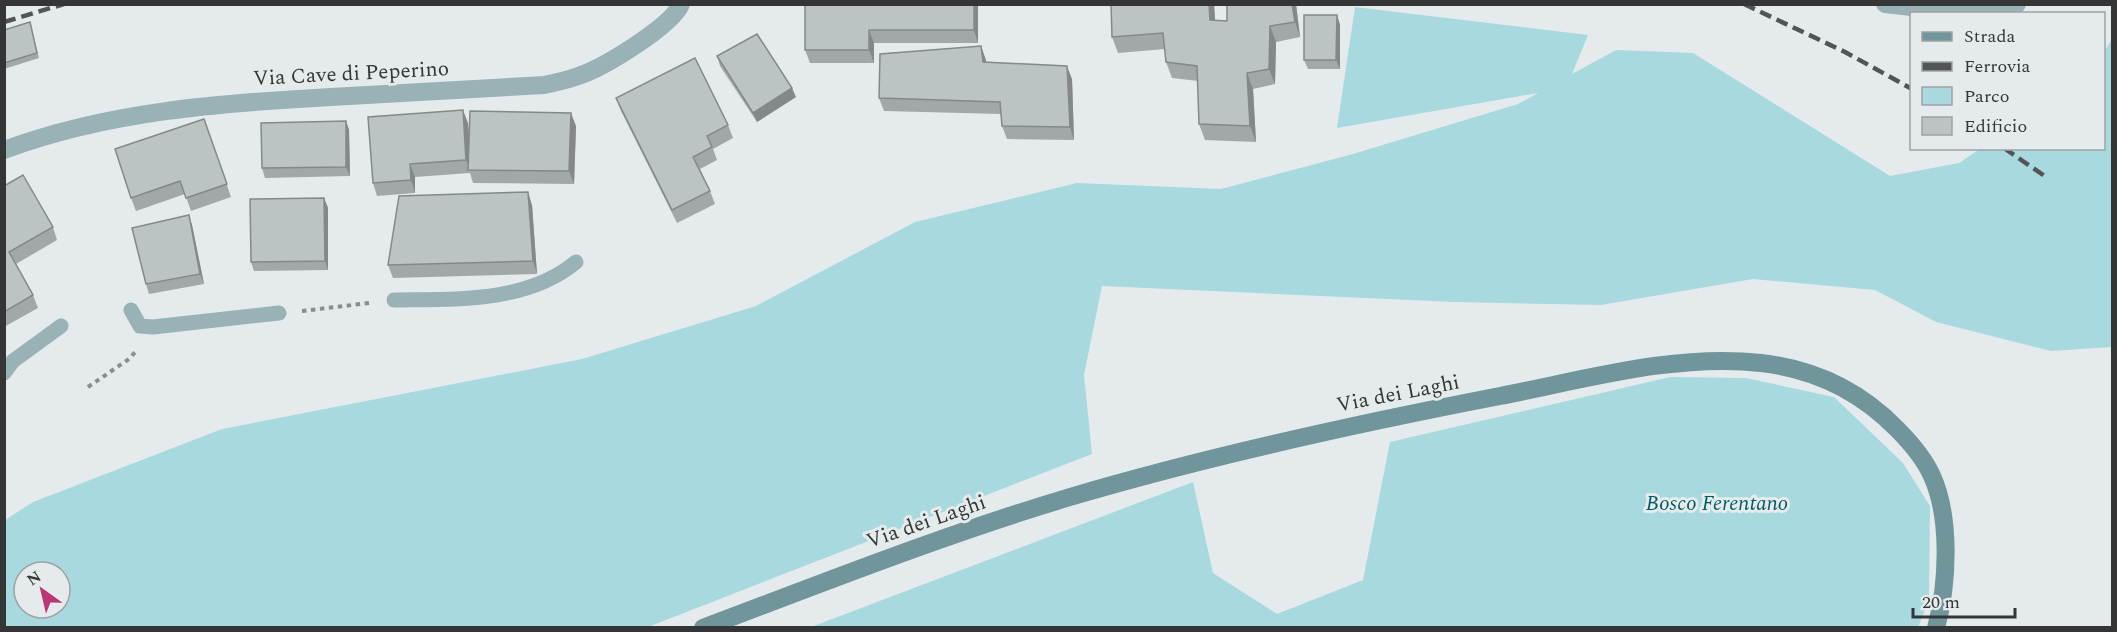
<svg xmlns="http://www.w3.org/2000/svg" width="2117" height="632" font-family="Spectral,serif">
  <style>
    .green { fill: #a8d9df; fill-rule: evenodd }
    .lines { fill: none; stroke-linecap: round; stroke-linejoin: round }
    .path { stroke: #898d8e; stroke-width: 4; stroke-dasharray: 4.5 4.5; stroke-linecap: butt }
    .lane { stroke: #98b2b5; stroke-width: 15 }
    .street { stroke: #98b2b5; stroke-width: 18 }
    .secondary { stroke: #70969b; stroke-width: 18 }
    .rail { stroke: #525556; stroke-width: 4.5; stroke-dasharray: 12 6; stroke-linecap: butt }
    .wall { fill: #a2a8a8 }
    .shaded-wall { fill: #848888 }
    .building { fill: #bcc3c3; stroke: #848888; stroke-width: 1.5 }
    .labels { text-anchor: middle; stroke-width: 6; stroke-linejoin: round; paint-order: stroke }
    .street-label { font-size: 21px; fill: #333536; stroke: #e5ebec }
    .park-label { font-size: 21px; font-style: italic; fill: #005b64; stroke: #e5ebec }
  </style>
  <rect width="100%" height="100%" fill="#e5ebec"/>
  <!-- green -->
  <path class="green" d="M 1355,7 L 1588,35 L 1572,74 L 1616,50 L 1693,53 L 1890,176 L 1959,163 L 1980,149 L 2104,148 L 2104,52 L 2112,39 L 2112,347 L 2051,351 L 1936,322 L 1875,290 L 1753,279 L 1601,305 L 1454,302 L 1102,286 L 1084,375 L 1092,454 L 648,627 L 5,627 L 5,520 L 33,502 L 222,429 L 582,359 L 756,306 L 915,222 L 1077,183 L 1221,189 L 1353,154 L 1518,104 L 1538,93 L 1337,128 ZM 24,572 L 60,572 L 60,608 L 24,608 Z
    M 1670,377 L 1746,378 L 1834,397 L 1903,463 L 1930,506 L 1929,601 L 1918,627 L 811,627 L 1193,482 L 1213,573 L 1277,614 L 1363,580 L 1390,442 Z"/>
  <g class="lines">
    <!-- path -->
    <path class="path" d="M 302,311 L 369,303
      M 88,387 L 129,359 L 137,350"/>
    <!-- lane -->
    <path class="lane" d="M 394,300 C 455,299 527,303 576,262
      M 131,310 L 140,326 L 153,327 L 279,313
      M 4,373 L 13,361 L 61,326"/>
    <!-- street -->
    <path class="street" d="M 1885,4 L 1965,13 L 1995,11 L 2017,4
      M 4,150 C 109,111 221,103 331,97 C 402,93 473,89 544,85 C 557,82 569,80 581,75 C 604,67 672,26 681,4"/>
    <!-- secondary -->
    <path class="secondary" d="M 703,628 C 825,582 946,534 1070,497 C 1212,455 1355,424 1500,396 C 1583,380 1676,353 1761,363 C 1815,369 1860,391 1897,429 C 1911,443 1924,458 1932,476 C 1951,518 1948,584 1936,628"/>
    <!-- rail -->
    <path class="rail" d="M 1744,4 L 1845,52 L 1912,89
      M 4,22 L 64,4
      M 2004,148 L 2046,177"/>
  </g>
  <!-- wall -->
  <path class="wall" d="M 805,4 L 978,4 L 978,43 L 874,43 L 874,63 L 810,63 L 805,50 Z
    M 1111,4 L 1214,4 L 1215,20 L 1227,21 L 1296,4 L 1300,37 L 1276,42 L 1275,84 L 1253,89 L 1256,142 L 1205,140 L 1199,124 L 1198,81 L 1172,78 L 1166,62 L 1165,49 L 1118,53 L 1112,37 Z
    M 1337,15 L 1340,25 L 1340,69 L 1308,69 L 1304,60 Z
    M 30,22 L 39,58 L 4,69 L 4,30 Z
    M 981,46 L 986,62 L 1072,79 L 1074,140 L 1007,139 L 1002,126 L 1001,114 L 884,111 L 879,98 Z
    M 717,56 L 796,97 L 757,122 L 720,66 Z
    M 616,98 L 728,125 L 733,138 L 713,149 L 717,160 L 700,169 L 710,191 L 715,204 L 677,223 L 621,111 Z
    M 204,119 L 231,197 L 191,211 L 185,194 L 136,211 L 131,198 Z
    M 346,121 L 349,130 L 350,176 L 265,178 L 262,168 Z
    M 468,123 L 469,139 L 576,126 L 574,184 L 473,183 L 470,173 L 415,177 L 415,193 L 377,196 L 373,183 Z
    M 4,186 L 53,227 L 57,240 L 16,264 L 33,295 L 38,308 L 4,327 Z
    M 324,198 L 328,208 L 328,270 L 254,271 L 251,262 Z
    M 532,205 L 537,274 L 393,278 L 388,265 Z
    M 192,225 L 204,284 L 149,294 L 146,284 Z"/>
  <!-- shaded-wall -->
  <path class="shaded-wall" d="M 974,4 L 978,4 L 978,43 L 974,30 Z
    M 1209,4 L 1214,4 L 1216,35 L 1210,20 Z
    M 1292,4 L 1296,4 L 1300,37 L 1295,22 Z
    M 1337,15 L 1340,25 L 1340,69 L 1336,60 Z
    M 1270,26 L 1276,42 L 1275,84 L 1269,69 Z
    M 869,30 L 874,43 L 874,63 L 869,50 Z
    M 981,46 L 986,60 L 988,75 L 983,62 Z
    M 1067,66 L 1072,79 L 1074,140 L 1070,127 Z
    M 1247,73 L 1253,89 L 1256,142 L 1250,126 Z
    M 792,88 L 796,97 L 757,122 L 753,113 Z
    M 463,110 L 468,123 L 471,170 L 470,170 L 466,160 Z
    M 571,113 L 576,126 L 574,184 L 569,171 Z
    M 346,121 L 349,130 L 350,176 L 346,167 Z
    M 410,164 L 415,177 L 415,193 L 411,180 Z
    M 528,192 L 532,205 L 537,274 L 533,261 Z
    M 324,198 L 328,208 L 328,270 L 325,261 Z
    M 189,215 L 192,225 L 204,284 L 200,274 Z"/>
  <!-- building -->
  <path class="building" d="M 805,4 L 974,4 L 974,30 L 869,30 L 869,50 L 805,50 Z
    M 1111,4 L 1209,4 L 1210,20 L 1227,21 L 1227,4 L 1292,4 L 1295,22 L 1270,26 L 1269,69 L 1247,73 L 1250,126 L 1199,124 L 1197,66 L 1166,62 L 1163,33 L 1112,37 Z
    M 1304,15 L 1337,15 L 1336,60 L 1304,60 Z
    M 30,22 L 37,53 L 4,63 L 4,30 Z
    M 757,34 L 792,88 L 753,113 L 717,56 Z
    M 981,46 L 983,62 L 1067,66 L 1070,127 L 1002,126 L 1000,102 L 879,98 L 880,54 Z
    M 695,58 L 728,125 L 707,136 L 712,147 L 693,157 L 710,191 L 672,210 L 616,98 Z
    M 463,110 L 466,160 L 410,164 L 411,180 L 373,183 L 368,117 Z
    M 470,111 L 571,113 L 569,171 L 468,170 Z
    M 204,119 L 227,184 L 186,198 L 180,181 L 131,198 L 115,149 Z
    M 346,121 L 346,167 L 262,168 L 261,123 Z
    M 23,175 L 53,227 L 9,252 L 33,295 L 4,312 L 4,186 Z
    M 528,192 L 533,261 L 388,265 L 399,196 Z
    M 324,198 L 325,261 L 251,262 L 250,199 Z
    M 189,215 L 200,274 L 146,284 L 132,228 Z"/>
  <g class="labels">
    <!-- street labels -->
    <g class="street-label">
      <text transform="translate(351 73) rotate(-3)" y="7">Via Cave di Peperino</text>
      <text transform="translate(1398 393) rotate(-11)" y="7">Via dei Laghi</text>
      <text transform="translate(926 521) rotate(-19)" y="7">Via dei Laghi</text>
    </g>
    <!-- park labels -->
    <g class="park-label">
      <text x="1717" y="510">Bosco Ferentano</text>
    </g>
  </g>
  <!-- border -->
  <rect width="2117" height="632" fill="none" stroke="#333536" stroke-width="12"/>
  <!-- legend -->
  <rect x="1910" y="12" width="195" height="138" fill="#e5ebec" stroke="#9ea2a3" stroke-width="1.5"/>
  <rect x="1922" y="32" width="30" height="9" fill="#70969b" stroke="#9ea2a3" stroke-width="1.5"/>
  <text x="1964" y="42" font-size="18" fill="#333536">Strada</text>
  <rect x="1922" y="62" width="30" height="9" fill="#525556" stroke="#9ea2a3" stroke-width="1.5"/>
  <text x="1964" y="72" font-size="18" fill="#333536">Ferrovia</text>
  <rect x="1922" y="87" width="30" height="18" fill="#a8d9df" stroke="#9ea2a3" stroke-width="1.5"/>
  <text x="1964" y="102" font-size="18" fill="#333536">Parco</text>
  <rect x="1922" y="117" width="30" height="18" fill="#bcc3c3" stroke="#9ea2a3" stroke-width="1.5"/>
  <text x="1964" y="132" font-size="18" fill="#333536">Edificio</text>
  <!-- north arrow -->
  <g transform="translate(42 590) rotate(326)"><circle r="28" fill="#e5ebec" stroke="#9ea2a3" stroke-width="1.5"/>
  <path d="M0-4.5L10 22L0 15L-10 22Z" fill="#bc3575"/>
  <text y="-9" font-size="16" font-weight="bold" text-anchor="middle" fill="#333536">N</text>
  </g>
  <!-- scale -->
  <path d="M1913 608v9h102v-9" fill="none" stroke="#333536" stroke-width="3"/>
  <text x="1922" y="608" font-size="18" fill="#333536" stroke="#e5ebec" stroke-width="4.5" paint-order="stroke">20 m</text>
</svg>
